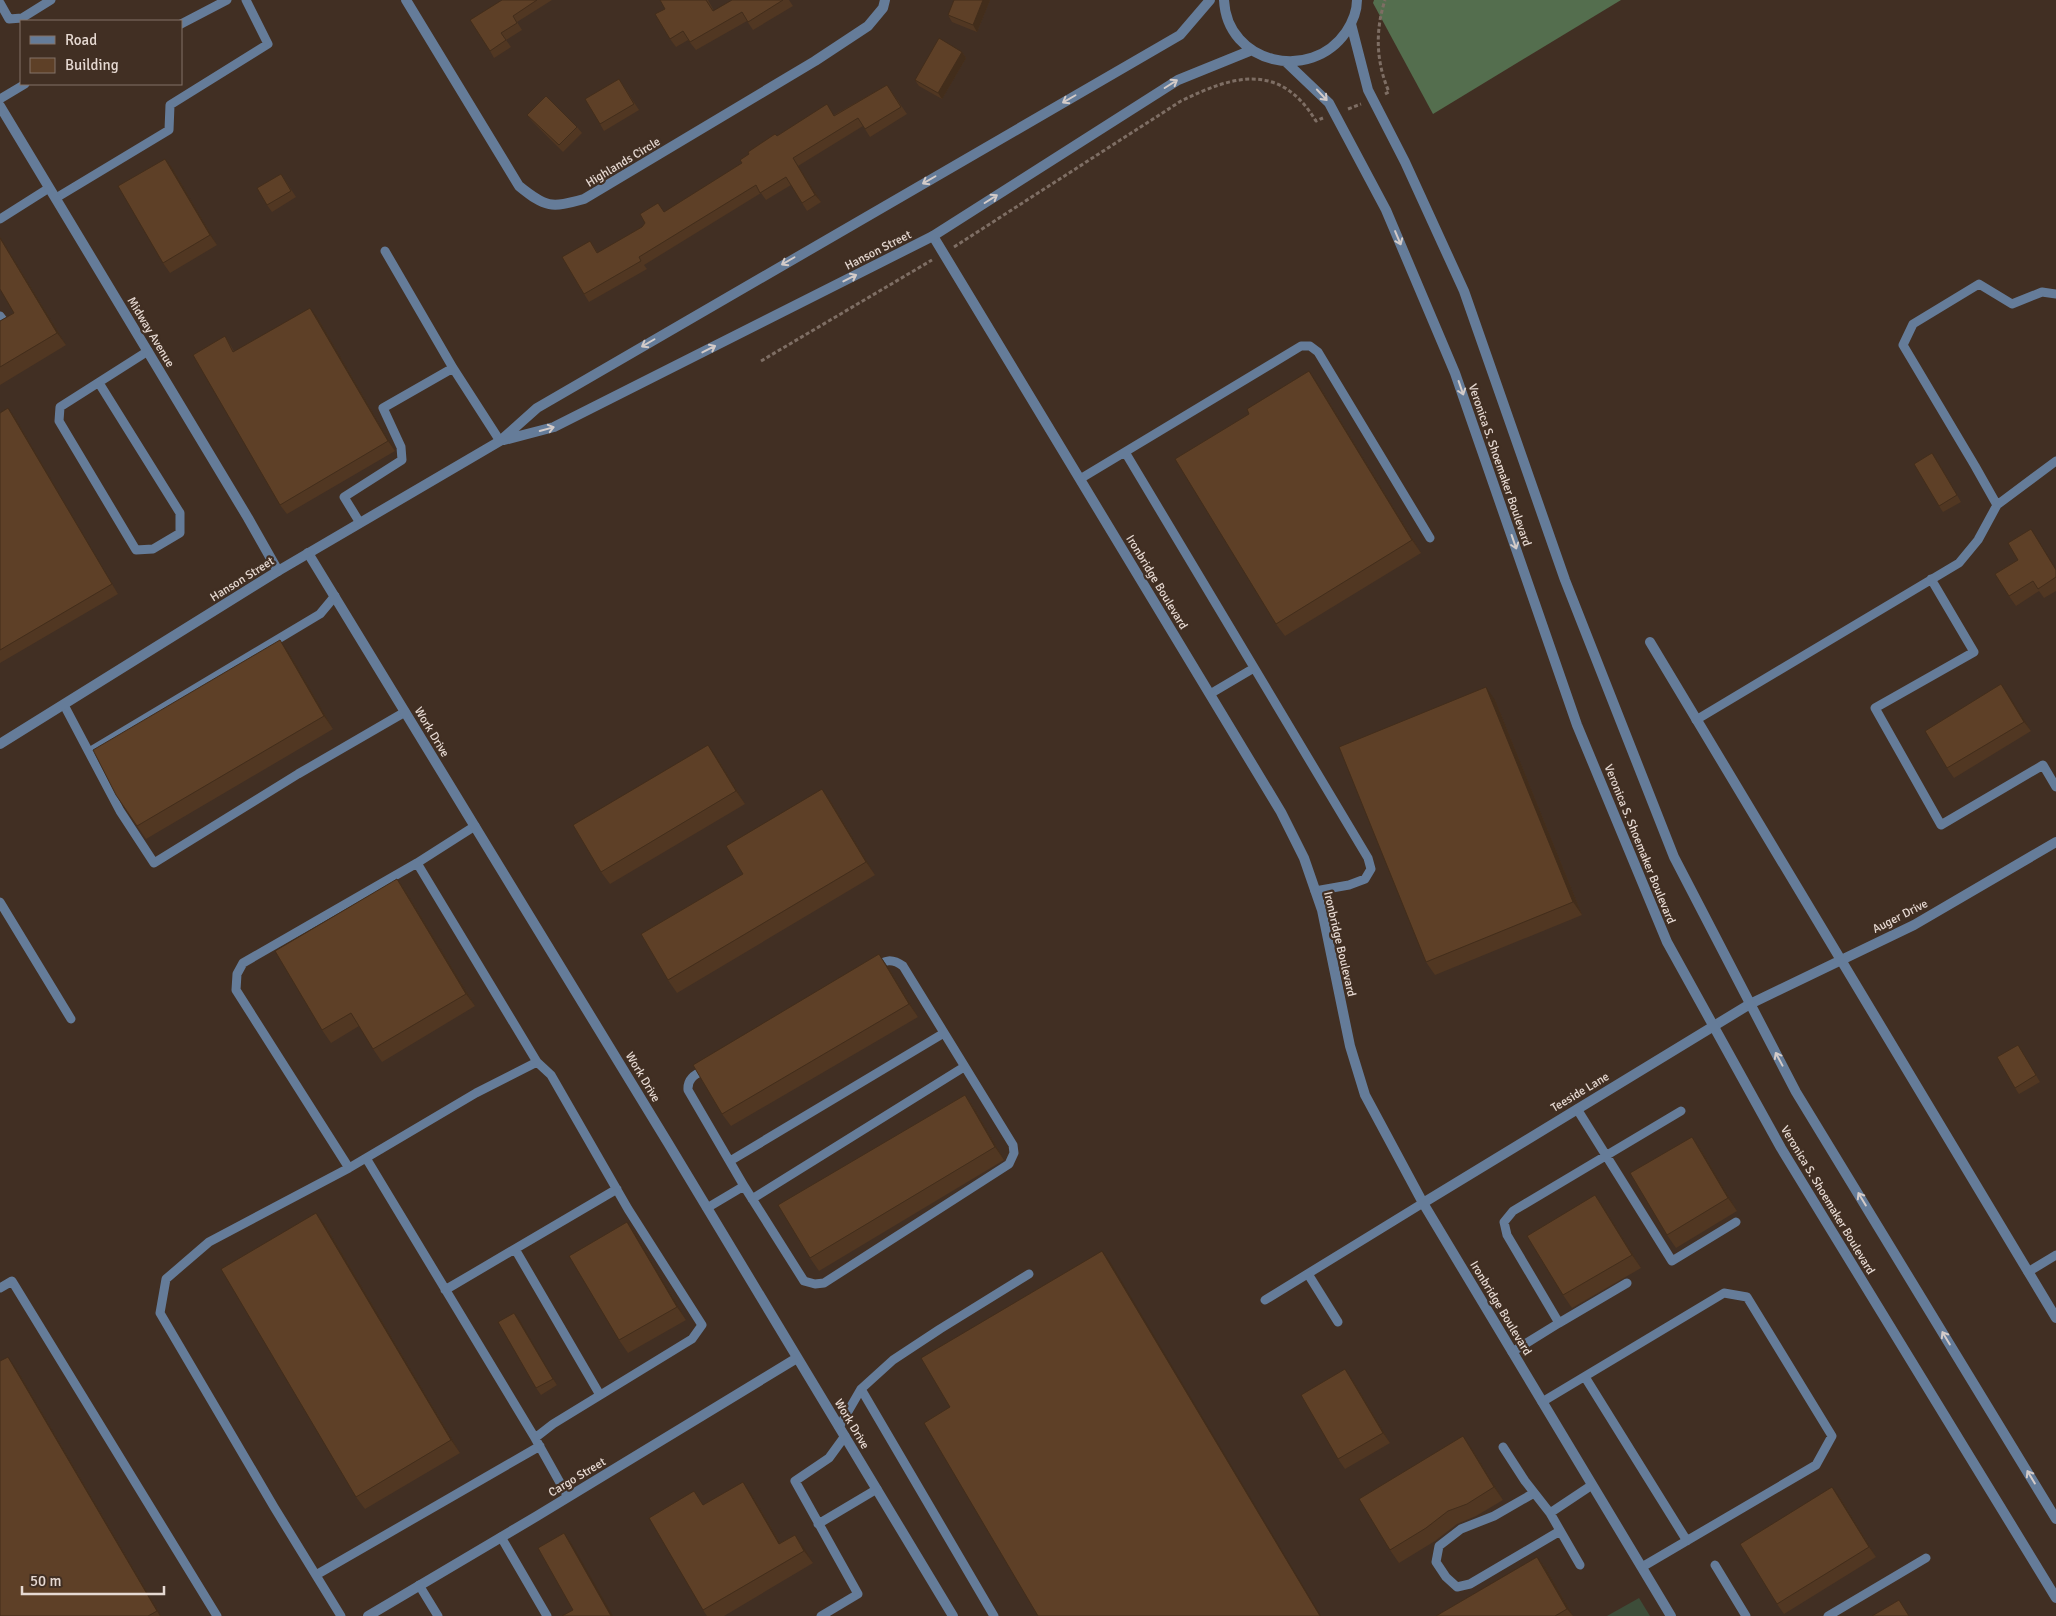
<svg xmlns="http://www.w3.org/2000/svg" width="2056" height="1616" font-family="Signika,sans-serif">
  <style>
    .green { fill: #3d4d39 }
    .forest { fill: #546e4e }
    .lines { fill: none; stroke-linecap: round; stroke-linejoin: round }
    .path { stroke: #7e6e64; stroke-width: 3; stroke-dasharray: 4 2.5; stroke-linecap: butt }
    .service { stroke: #657c99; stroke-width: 9 }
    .minor { stroke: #657c99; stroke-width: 10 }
    .tertiary { stroke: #657c99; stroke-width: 10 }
    .wall { fill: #513722 }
    .shaded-wall { fill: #422d1b }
    .building { fill: #5e4027; stroke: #422d1b }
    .oneway { stroke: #d3cbc9 }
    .labels { text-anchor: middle; stroke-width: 4.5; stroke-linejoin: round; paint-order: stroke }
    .street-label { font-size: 12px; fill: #e6d9d2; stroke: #412f23 }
  </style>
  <rect width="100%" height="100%" fill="#412f23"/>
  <!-- green -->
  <path class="green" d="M 1639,1598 L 1650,1616 L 1607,1616 Z"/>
  <!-- forest -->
  <path class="forest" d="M 1374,0 L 1621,0 L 1433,114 L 1373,3 Z"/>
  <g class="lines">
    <!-- path -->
    <path class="path" d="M 1385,94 L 1389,92 C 1376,62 1375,31 1385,0
      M 1348,109 L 1361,104
      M 954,247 L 1181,101 C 1234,75 1280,62 1316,121 L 1323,118
      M 761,361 L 932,260"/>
    <!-- service -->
    <path class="service" d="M 0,3 L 9,19 L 22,18 L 51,0
      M 181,24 L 227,0
      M 0,99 L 25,84
      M 56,198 L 169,130 L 170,105 L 268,44 L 246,0
      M 0,219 L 49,188
      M 385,251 L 453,368 L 500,441
      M 0,316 L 3,320 L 0,322
      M 99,383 L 180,513 L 180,533 L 153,549 L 136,550 L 59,421 L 60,407 L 148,351
      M 1125,452 L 1368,858 L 1371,869 L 1365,879 L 1349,885 L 1315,891
      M 1080,479 L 1301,346 L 1310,346 L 1318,352 L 1430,538
      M 1997,505 L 1975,466 L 1903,345 L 1913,324 L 1979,284 L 2012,304 L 2042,292 L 2056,294
      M 360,523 L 344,497 L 402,460 L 401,447 L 383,408 L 453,368
      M 1931,579 L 1974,652 L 1875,708 L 1941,825 L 2043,765 L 2056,787
      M 1210,694 L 1254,668
      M 64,705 L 120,811 L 154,863 L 298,774 L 405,712
      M 1696,720 L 1959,563 L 1978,540 L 1997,505 L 2056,461
      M 89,752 L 320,614 L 335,596
      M 417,863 L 537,1062
      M 0,902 L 71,1019
      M 1577,1109 L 1672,1261 L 1736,1222
      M 366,1158 L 535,1438
      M 730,1161 L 944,1033
      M 349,1168 L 236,990 L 237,974 L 243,963 L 417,863 L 475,826
      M 744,1186 L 804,1281 L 815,1284 L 824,1283 L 1009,1164 L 1014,1153 L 1013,1145 L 903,966 C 892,958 885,960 874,967
      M 752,1199 L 964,1067
      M 707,1208 L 744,1186 L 688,1090 C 687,1077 697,1074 707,1068
      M 515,1249 L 600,1395
      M 2028,1272 L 2056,1255
      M 1308,1274 L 1338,1322
      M 0,1288 L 12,1281 L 217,1616
      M 445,1290 L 617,1189
      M 1265,1300 L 1423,1203
      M 1559,1323 L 1627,1283
      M 1512,1352 L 1559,1323 L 1507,1235 L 1504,1222 L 1513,1211 L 1681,1111
      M 1585,1377 L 1687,1541
      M 861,1389 L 994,1616
      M 1542,1402 L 1724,1293 L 1747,1297 L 1832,1436 L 1816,1465 L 1642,1567
      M 839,1427 L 861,1389 L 893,1360 L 940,1329 L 1029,1274
      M 1503,1447 L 1525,1481 L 1550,1513
      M 1534,1493 L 1494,1516 L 1461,1529 L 1439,1546 L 1436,1562 L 1446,1577 L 1457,1587 L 1470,1584 L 1560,1531
      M 818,1524 L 877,1489
      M 501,1537 L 547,1616
      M 1580,1565 L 1550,1513 L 1592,1485
      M 1715,1565 L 1746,1616
      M 316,1575 L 540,1446
      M 419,1585 L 438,1616
      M 341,1616 L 274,1507 L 160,1313 L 166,1279 L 209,1242 L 349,1168 L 476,1093 L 537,1062 L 551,1075 L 628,1209 L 702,1325 L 692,1339 L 553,1424 L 535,1438 L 568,1497
      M 821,1616 L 858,1594 L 795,1481 L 829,1458 L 845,1436
      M 1828,1616 L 1926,1558"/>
    <!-- minor -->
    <path class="minor" d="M 406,0 L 519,186 C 546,208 551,208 584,199 L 815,61 L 868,26 L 883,8 L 885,0
      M 0,106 L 248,518 L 278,571
      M 933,236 L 1281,812 L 1304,858 L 1322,910 L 1350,1046 L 1365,1095 L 1423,1203 L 1671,1616
      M 308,553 L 668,1143 L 953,1616
      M 1650,642 L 2056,1318
      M 1423,1203 L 1750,1004 L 1914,925 L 2056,842
      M 368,1616 L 537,1516 L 797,1358"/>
    <!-- tertiary -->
    <path class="tertiary" d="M 1224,0 C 1227,64 1311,83 1346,32 C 1352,23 1357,11 1357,0
      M 1351,24 L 1368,90 L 1405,162 L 1464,291 L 1565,580 L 1674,857 L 1796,1092 L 2056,1519
      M 1286,62 L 1329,103 L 1386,210 L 1455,373 L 1577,725 L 1667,942 L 1781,1148 L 2056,1598
      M 504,440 L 554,427 L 933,236 L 1178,80 L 1252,50
      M 0,744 L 278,571 L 500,441 L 537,408 L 1180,35 L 1210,0"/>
  </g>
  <!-- wall -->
  <path class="wall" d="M 502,0 L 552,0 L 517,22 L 522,30 L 506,40 L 511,47 L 494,58 L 490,51 Z
    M 660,0 L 708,0 L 714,11 L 732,0 L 789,0 L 793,6 L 753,30 L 747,21 L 696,50 L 688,40 L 676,47 L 670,39 L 665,9 Z
    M 954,0 L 990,0 L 977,32 L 952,22 L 948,15 Z
    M 962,52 L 966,58 L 942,99 L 919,86 L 915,80 Z
    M 619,79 L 639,110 L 604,131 L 600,124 Z
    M 887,85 L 907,114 L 870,137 L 863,126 L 798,166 L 821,202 L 807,211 L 791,185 L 766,200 L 761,193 L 644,265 L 647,269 L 589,302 L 584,294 L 590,241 L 598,253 L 642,227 L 742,163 L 777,136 L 834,115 Z
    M 527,115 L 577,127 L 582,133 L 563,152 L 532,121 Z
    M 165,159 L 172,168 L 217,245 L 170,273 L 163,263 Z
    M 281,174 L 296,197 L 272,212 L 267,205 Z
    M 0,237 L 66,345 L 0,385 L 0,321 L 14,313 L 0,289 Z
    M 317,317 L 395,451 L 287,514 L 280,505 L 225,336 L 234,351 Z
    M 1318,384 L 1421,553 L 1285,636 L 1276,624 Z
    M 8,408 L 15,418 L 118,594 L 0,663 L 0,413 Z
    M 1937,460 L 1961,502 L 1943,512 L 1939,506 Z
    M 2037,539 L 2056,569 L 2056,591 L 2044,598 L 2039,591 L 2016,606 L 2009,596 L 2018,560 Z
    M 289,653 L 333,729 L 146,839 L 137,826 Z
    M 2001,684 L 2031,731 L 1954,778 L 1947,768 Z
    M 1495,700 L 1582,915 L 1435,975 L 1426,962 Z
    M 717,758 L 745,804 L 610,884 L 601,872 Z
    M 822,789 L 831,802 L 875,875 L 677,993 L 668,980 L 743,874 Z
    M 397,879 L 406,892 L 475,1006 L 382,1062 L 373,1049 L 359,1026 L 331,1043 L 322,1030 Z
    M 888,967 L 918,1017 L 731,1126 L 722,1114 Z
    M 2018,1045 L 2040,1082 L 2019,1094 L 2015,1088 Z
    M 965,1095 L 974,1108 L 1004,1160 L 819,1271 L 810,1258 Z
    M 1692,1137 L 1701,1150 L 1737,1211 L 1676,1248 L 1667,1235 Z
    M 1595,1195 L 1604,1208 L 1641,1268 L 1572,1308 L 1563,1295 Z
    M 627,1222 L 636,1235 L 686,1320 L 628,1353 L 619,1340 Z
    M 325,1225 L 460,1453 L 365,1509 L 356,1497 Z
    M 514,1313 L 557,1385 L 541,1395 L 536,1388 Z
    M 17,1370 L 161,1616 L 0,1616 Z
    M 1352,1379 L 1390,1443 L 1345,1469 L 1338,1459 Z
    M 1472,1449 L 1503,1500 L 1476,1516 L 1457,1524 L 1435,1541 L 1399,1563 L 1390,1550 Z
    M 752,1495 L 780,1543 L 795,1535 L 813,1563 L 724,1616 L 707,1616 L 703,1610 Z
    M 1839,1496 L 1876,1557 L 1784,1614 L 1777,1604 Z
    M 1537,1557 L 1546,1569 L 1573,1616 L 1436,1616 Z"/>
  <!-- shaded-wall -->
  <path class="shaded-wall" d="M 983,0 L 990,0 L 977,32 L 973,25 Z
    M 962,52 L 966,58 L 942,99 L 938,93 Z
    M 793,158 L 798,166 L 821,202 L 815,195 Z
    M 165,159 L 172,168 L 217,245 L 210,235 Z
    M 0,237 L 66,345 L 57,333 L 0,238 Z
    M 310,308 L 317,317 L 395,451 L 388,441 Z
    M 1309,371 L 1318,384 L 1421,553 L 1412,540 Z
    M 8,408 L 15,418 L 118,594 L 112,584 Z
    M 1932,453 L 1937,460 L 1961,502 L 1957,495 Z
    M 2031,529 L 2056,569 L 2056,570 Z
    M 280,640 L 289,653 L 333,729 L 324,716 Z
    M 2001,684 L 2008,694 L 2031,731 L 2024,722 Z
    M 1486,687 L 1495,700 L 1582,915 L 1573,902 Z
    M 708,745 L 717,758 L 745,804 L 736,791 Z
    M 822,789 L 831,802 L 875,875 L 866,862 Z
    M 397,879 L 406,892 L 475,1006 L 466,994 Z
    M 879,954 L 888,967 L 918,1017 L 909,1004 Z
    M 965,1095 L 974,1108 L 1004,1160 L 995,1147 Z
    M 1692,1137 L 1701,1150 L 1737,1211 L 1728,1198 Z
    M 1595,1195 L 1604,1208 L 1641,1268 L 1632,1255 Z
    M 316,1213 L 325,1225 L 460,1453 L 451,1440 Z
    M 627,1222 L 636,1235 L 686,1320 L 677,1307 Z
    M 1102,1251 L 1109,1260 L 1321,1616 L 1320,1616 Z
    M 514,1313 L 519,1319 L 557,1385 L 553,1379 Z
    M 8,1357 L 17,1370 L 161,1616 L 160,1616 L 157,1611 Z
    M 1345,1369 L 1352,1379 L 1390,1443 L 1383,1433 Z
    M 1463,1436 L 1472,1449 L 1503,1500 L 1494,1487 Z
    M 743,1482 L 752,1495 L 788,1557 L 779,1544 Z
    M 1832,1487 L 1839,1496 L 1876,1557 L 1869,1547 Z
    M 564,1533 L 573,1546 L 613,1616 L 611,1616 Z
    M 795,1535 L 804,1548 L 813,1563 L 804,1551 Z
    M 1537,1557 L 1546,1569 L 1573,1616 L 1567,1609 Z"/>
  <!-- building -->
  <path class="building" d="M 502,0 L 537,0 L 513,16 L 517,23 L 501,33 L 506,40 L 490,51 L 470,20 Z
    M 660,0 L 706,0 L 713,11 L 732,0 L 783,0 L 748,22 L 742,12 L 690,42 L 683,31 L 670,39 L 655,14 L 665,9 Z
    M 954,0 L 983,0 L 973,25 L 948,15 Z
    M 939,38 L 962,52 L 938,93 L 915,80 Z
    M 619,79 L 634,104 L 600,124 L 585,99 Z
    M 887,85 L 901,107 L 865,129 L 858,118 L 793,158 L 815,195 L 802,203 L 786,177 L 760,193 L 756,185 L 639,257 L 641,261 L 584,294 L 562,257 L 590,241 L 597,253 L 642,227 L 645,223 L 640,214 L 658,203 L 664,212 L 742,163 L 740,160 L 749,154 L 748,152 L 775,134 L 777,136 L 827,104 L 834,116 Z
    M 546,96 L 577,127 L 559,145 L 527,115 Z
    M 165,159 L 210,235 L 163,263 L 118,186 Z
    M 281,174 L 291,191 L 267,205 L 257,188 Z
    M 0,238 L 57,333 L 0,367 L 0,321 L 14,313 L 0,289 Z
    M 310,308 L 388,441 L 280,505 L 193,355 L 225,336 L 233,352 Z
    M 1309,371 L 1412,540 L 1276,624 L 1175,459 L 1249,414 L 1247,409 Z
    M 8,408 L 112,584 L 0,650 L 0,413 Z
    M 1932,453 L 1957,495 L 1939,506 L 1914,464 Z
    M 2031,529 L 2056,570 L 2056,577 L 2038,589 L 2033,581 L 2009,596 L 1995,574 L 2018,560 L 2008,543 Z
    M 280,640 L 324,716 L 137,826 L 116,795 L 93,750 Z
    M 2001,684 L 2024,722 L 1947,768 L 1925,731 Z
    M 1486,687 L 1573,902 L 1426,962 L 1339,747 Z
    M 708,745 L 736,791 L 601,872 L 573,825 Z
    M 822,789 L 866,862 L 668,980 L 641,934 L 743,874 L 726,846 Z
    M 397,879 L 466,994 L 373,1049 L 351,1013 L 322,1030 L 275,951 Z
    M 879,954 L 909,1004 L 722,1114 L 693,1065 Z
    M 2018,1045 L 2036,1075 L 2015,1088 L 1997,1057 Z
    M 965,1095 L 995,1147 L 810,1258 L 778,1205 Z
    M 1692,1137 L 1728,1198 L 1667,1235 L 1630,1173 Z
    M 1595,1195 L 1632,1255 L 1563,1295 L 1527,1236 Z
    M 316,1213 L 451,1440 L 356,1497 L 221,1269 Z
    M 627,1222 L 677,1307 L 619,1340 L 569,1256 Z
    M 1102,1251 L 1320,1616 L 1038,1616 L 924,1423 L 950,1407 L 921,1358 Z
    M 514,1313 L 553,1379 L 536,1388 L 498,1322 Z
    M 8,1357 L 157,1611 L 148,1616 L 0,1616 L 0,1361 Z
    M 1345,1369 L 1383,1433 L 1338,1459 L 1301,1395 Z
    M 1463,1436 L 1494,1487 L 1467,1504 L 1448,1511 L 1426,1528 L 1390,1550 L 1359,1499 Z
    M 743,1482 L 779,1544 L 795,1535 L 804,1551 L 703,1610 L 649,1518 L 694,1491 L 703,1505 Z
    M 1832,1487 L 1869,1547 L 1777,1604 L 1740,1544 Z
    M 564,1533 L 611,1616 L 562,1616 L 573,1610 L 538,1548 Z
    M 1537,1557 L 1567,1609 L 1555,1616 L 1436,1616 Z
    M 1899,1600 L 1909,1616 L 1872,1616 Z"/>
  <!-- one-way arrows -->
  <defs><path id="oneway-shaft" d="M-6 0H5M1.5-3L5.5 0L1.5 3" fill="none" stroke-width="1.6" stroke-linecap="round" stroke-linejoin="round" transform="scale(1.25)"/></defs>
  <g class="oneway">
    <use href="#oneway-shaft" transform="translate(1171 84) rotate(-32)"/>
    <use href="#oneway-shaft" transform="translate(1322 95) rotate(47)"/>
    <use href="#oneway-shaft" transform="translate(1069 99) rotate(150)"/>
    <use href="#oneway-shaft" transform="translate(929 180) rotate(150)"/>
    <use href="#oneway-shaft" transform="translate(991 199) rotate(-32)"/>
    <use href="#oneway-shaft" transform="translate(1398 238) rotate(67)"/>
    <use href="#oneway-shaft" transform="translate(788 261) rotate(150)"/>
    <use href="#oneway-shaft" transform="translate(850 278) rotate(-27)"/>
    <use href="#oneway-shaft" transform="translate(648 343) rotate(150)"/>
    <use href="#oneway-shaft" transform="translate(709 349) rotate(-27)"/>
    <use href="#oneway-shaft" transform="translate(1461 388) rotate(71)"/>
    <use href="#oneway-shaft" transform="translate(547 429) rotate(-15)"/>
    <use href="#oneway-shaft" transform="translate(1514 542) rotate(71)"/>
    <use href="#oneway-shaft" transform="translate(1779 1059) rotate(-118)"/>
    <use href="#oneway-shaft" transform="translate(1862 1199) rotate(-121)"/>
    <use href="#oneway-shaft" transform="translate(1946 1338) rotate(-121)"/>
    <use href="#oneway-shaft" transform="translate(2031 1477) rotate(-121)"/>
  </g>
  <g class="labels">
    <!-- street labels -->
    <g class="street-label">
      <text transform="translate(623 162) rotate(-31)" y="4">Highlands Circle</text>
      <text transform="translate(878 250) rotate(-27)" y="4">Hanson Street</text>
      <text transform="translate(151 332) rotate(59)" y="4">Midway Avenue</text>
      <text transform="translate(1500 465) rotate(71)" y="4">Veronica S. Shoemaker Boulevard</text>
      <text transform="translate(242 579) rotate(-32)" y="4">Hanson Street</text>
      <text transform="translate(1157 582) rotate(59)" y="4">Ironbridge Boulevard</text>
      <text transform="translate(432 732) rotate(59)" y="4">Work Drive</text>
      <text transform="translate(1640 844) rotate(68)" y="4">Veronica S. Shoemaker Boulevard</text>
      <text transform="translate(1900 916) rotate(-27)" y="4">Auger Drive</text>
      <text transform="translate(1340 944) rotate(77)" y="4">Ironbridge Boulevard</text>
      <text transform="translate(643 1077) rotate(59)" y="4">Work Drive</text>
      <text transform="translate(1580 1092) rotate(-31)" y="4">Teeside Lane</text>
      <text transform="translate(1828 1200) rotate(59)" y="4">Veronica S. Shoemaker Boulevard</text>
      <text transform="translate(1501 1308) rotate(59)" y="4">Ironbridge Boulevard</text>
      <text transform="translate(852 1424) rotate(59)" y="4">Work Drive</text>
      <text transform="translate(577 1477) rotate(-31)" y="4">Cargo Street</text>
    </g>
  </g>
  <!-- legend -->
  <rect x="20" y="20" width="162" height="65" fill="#412f23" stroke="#837369"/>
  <rect x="30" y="36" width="25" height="8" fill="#657c99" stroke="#837369"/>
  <text x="65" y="45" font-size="15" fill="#e6d9d2">Road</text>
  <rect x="30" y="58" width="25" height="15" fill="#5e4027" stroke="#837369"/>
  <text x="65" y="70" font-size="15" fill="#e6d9d2">Building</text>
  <!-- scale -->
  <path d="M22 1586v8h142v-8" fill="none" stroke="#e6d9d2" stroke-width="2.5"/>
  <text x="30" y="1586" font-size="15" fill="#e6d9d2" stroke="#412f23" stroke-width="4" paint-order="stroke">50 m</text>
</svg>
